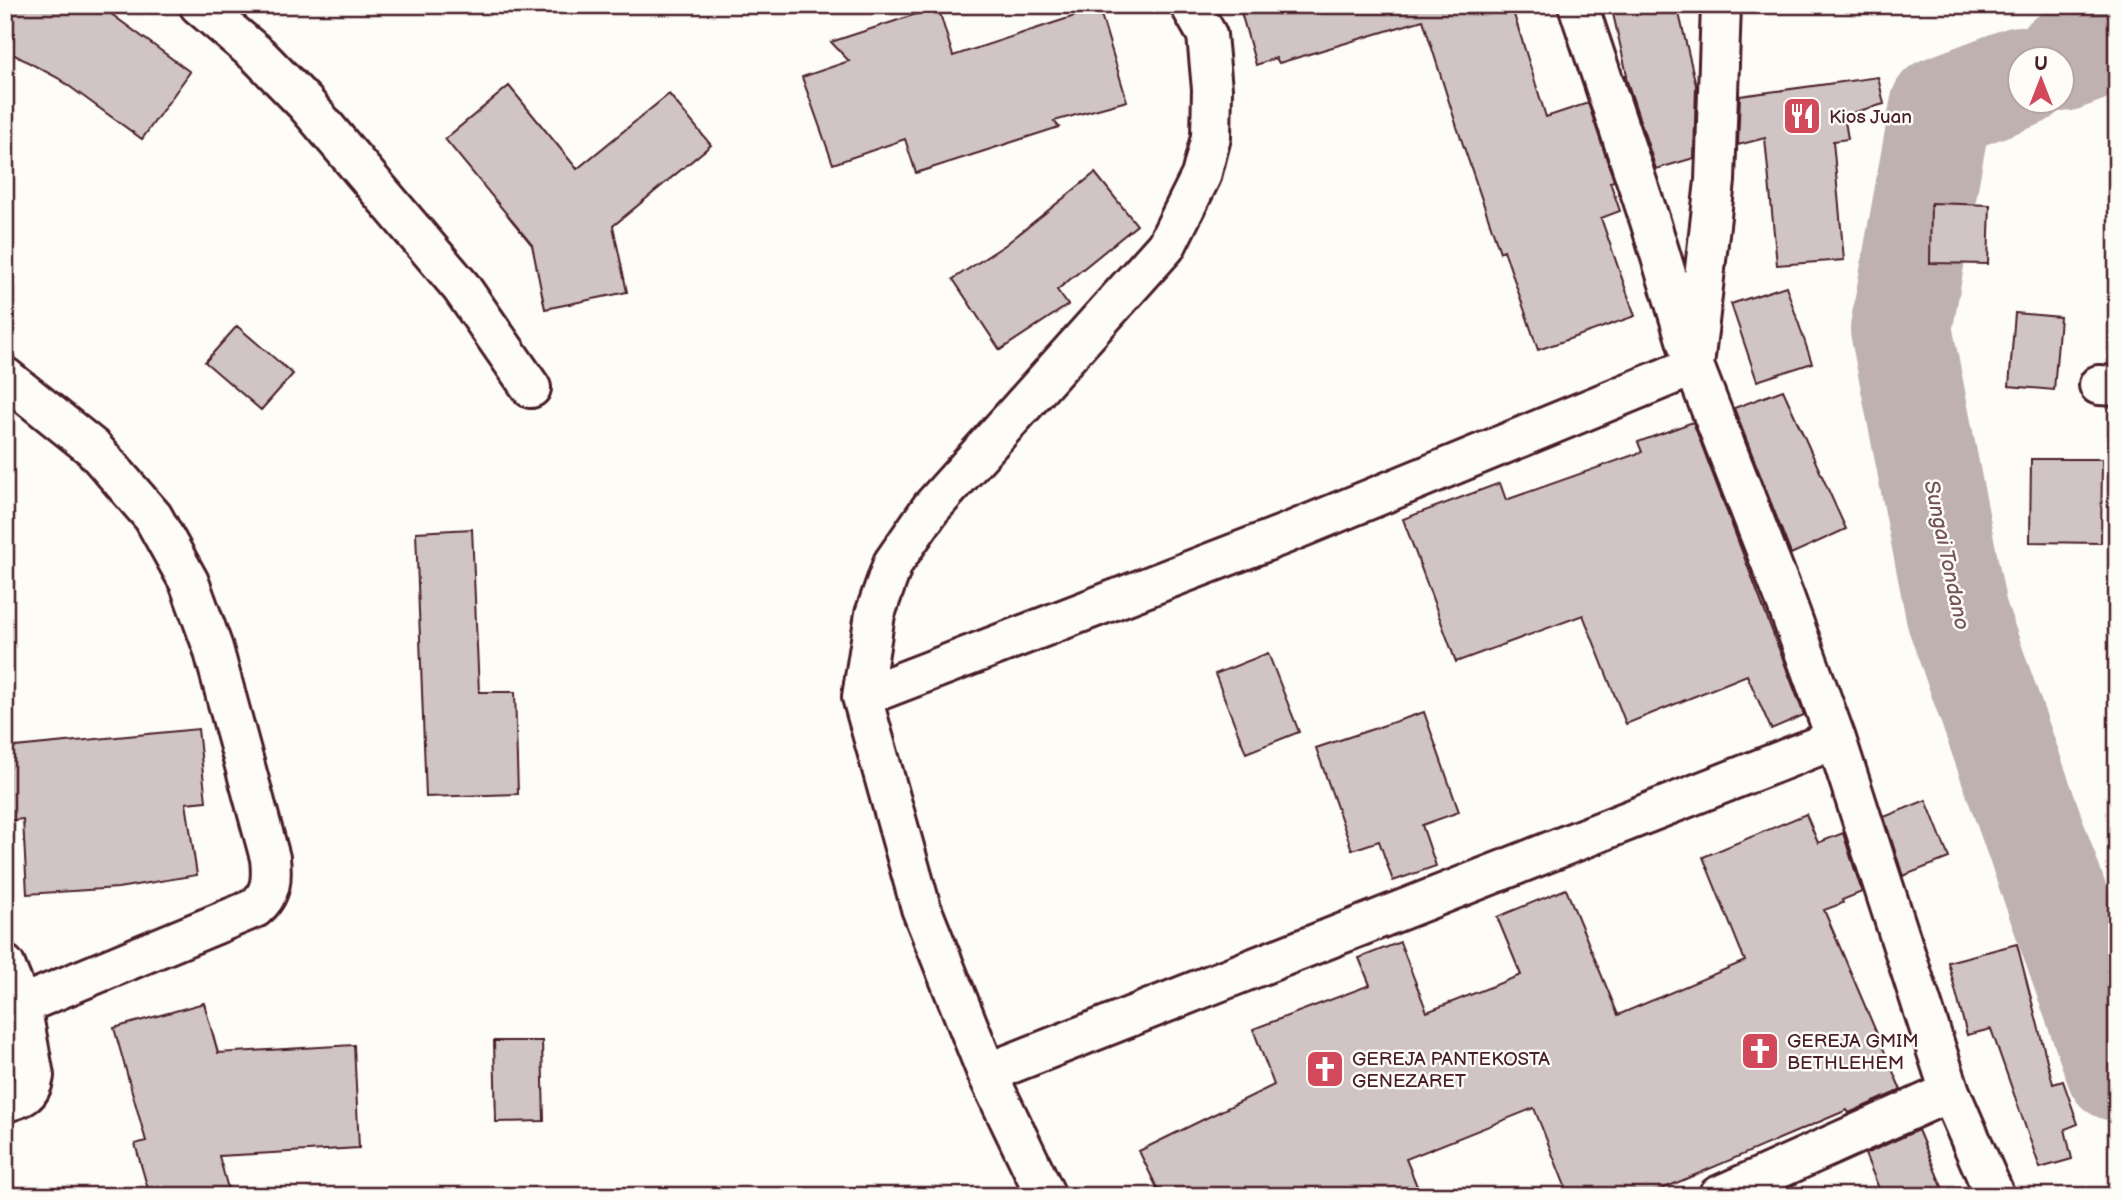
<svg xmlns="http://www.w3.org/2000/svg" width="2122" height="1201" font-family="'Balsamiq Sans',sans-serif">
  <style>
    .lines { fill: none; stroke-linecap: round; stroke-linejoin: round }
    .river { stroke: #c0b1b1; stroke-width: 102 }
    .building { fill: #d0c5c4; stroke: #4a1f2b; stroke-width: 2 }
    .street-casing { stroke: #4a1f2b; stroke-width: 44 }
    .street { stroke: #fdfcf7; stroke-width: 38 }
    .labels { text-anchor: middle; stroke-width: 5; stroke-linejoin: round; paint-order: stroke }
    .poi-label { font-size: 19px; fill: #4a1f2b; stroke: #fdfcf7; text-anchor: start }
    .water-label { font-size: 21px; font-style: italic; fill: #73525a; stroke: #fdfcf7 }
  </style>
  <rect width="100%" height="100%" fill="#fdfcf7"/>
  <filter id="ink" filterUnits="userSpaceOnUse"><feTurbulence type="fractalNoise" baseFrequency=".0143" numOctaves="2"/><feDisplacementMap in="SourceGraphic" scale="14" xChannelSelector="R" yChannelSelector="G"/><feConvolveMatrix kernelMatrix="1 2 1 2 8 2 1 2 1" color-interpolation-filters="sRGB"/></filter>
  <g filter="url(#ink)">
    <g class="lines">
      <!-- river -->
      <path class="river" d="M 2062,61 L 2117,40
        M 2021,77 L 1941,107 L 1901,329 L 1957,615 L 2117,1070"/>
    </g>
    <!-- building -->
    <path class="building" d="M 5,5 L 99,5 L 190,72 L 142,139 L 58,78 L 5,50 Z
      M 1239,5 L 1511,5 L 1546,117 L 1588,103 L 1614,181 L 1610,182 L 1620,211 L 1601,218 L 1635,316 L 1538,350 L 1504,250 L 1500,252 L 1457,127 L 1423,20 L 1279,63 L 1276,58 L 1256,65 Z
      M 1611,5 L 1677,5 L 1696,85 L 1694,158 L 1656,169 L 1625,75 L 1627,75 Z
      M 938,7 L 953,56 L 1099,8 L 1127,101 L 1054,121 L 1059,127 L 916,173 L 905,139 L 833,164 L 802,77 L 849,61 L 831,42 Z
      M 1878,77 L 1884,104 L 1844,115 L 1848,139 L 1833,141 L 1844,260 L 1777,265 L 1765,138 L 1738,145 L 1740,96 Z
      M 509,86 L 577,169 L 669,94 L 711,145 L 613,226 L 627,292 L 545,309 L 532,245 L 445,139 Z
      M 1095,173 L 1137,225 L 1057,290 L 1068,305 L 1000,350 L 953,279 L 1005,245 Z
      M 1931,203 L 1990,205 L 1988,264 L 1930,263 Z
      M 1786,286 L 1812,363 L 1757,381 L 1731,304 Z
      M 2015,313 L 2060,317 L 2054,390 L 2009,386 Z
      M 237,326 L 293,374 L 261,410 L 205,362 Z
      M 1783,390 L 1846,529 L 1791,554 L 1734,408 Z
      M 1693,422 L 1804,715 L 1771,729 L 1747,675 L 1626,724 L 1583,615 L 1456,662 L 1403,519 L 1500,483 L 1506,500 L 1642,452 L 1638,442 Z
      M 2031,459 L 2102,459 L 2101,543 L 2030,542 Z
      M 472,529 L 479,692 L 515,692 L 518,794 L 426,797 L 416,532 Z
      M 1268,653 L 1299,732 L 1246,753 L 1215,674 Z
      M 1424,712 L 1459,812 L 1422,825 L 1436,866 L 1393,881 L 1379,841 L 1352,850 L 1316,748 Z
      M 198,729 L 206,801 L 186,803 L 197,875 L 118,888 L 27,894 L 23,819 L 5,821 L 5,748 Z
      M 1926,800 L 1949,858 L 1903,876 L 1884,817 Z
      M 1806,814 L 1818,843 L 1843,833 L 1862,892 L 1842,900 L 1843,903 L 1824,910 L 1901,1090 L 1849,1113 L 1847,1110 L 1646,1196 L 1569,1196 L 1534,1108 L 1406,1159 L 1421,1196 L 1161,1196 L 1139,1151 L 1274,1085 L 1253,1029 L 1370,985 L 1359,958 L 1400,942 L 1427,1012 L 1521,975 L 1497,917 L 1566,889 L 1618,1015 L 1745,961 L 1703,857 Z
      M 2017,944 L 2053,1084 L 2063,1081 L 2078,1124 L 2065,1129 L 2072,1159 L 2040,1168 L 1991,1029 L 1967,1035 L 1948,962 Z
      M 204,1003 L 218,1053 L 354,1045 L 359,1148 L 219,1156 L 230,1196 L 150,1196 L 135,1144 L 146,1141 L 114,1028 Z
      M 494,1041 L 542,1041 L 544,1121 L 496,1122 Z
      M 1918,1130 L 1946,1196 L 1882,1196 L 1865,1154 Z"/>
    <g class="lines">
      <defs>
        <path id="street" d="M 199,5 L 258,55 L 305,103 L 461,287 L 531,388
          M 5,377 L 93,448 L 153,517 L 189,582 L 213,648 L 270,858 C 272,878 272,894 255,908 L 21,1005
          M 2099,385 L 2117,386
          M 862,697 L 1285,534 L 1694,366 L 1650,221 L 1578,5
          M 5,965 L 21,1005 L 34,1076 C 31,1095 22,1098 5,1102
          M 987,1073 L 1836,739 L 1785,599 L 1694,366 L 1715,181 L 1721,5
          M 1950,1092 L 1995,1196
          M 1046,1196 L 987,1073 L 921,908 L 862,697 L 875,614 L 893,563 L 931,508 L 1166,246 L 1201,176 L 1211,137 L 1212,89 L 1207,35 L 1190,5
          M 1718,1196 L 1950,1092 L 1836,739"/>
      </defs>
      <!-- street casing -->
      <use href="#street" class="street-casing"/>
      <!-- street -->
      <use href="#street" class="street"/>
    </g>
  </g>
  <!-- icons -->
  <defs>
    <symbol id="restaurant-square" viewBox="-11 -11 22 22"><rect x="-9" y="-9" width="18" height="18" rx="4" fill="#d1495b" stroke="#fdfcf7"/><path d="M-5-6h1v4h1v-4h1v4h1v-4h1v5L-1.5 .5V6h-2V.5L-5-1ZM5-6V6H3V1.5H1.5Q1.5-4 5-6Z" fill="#fff"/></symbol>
    <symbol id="church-square" viewBox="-11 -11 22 22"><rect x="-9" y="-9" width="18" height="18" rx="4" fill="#d1495b" stroke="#fdfcf7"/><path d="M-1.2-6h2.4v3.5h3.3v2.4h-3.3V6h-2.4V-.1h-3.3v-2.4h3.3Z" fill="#fff"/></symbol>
  </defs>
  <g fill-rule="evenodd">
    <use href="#restaurant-square" x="1780" y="94" width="44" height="44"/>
    <use href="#church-square" x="1738" y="1029" width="44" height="44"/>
    <use href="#church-square" x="1303" y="1047" width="44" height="44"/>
  </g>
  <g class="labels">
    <!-- poi labels -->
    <g class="poi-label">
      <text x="1829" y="123">Kios Juan</text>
      <text x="1787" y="1047">GEREJA GMIM<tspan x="1787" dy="22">BETHLEHEM</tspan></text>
      <text x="1352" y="1065">GEREJA PANTEKOSTA<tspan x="1352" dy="22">GENEZARET</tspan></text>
    </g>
    <!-- water labels -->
    <g class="water-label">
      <text transform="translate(1947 555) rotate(78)" y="7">Sungai Tondano</text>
    </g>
  </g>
  <!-- margin -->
  <rect width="2122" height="1201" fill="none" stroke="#fdfcf7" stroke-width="28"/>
  <rect x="14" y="14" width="2094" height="1173" fill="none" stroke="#4a1f2b" stroke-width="2.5" filter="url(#ink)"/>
  <!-- north arrow -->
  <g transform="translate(2041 80)"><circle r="33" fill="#fdfcf7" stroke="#b5a4a5" stroke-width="2"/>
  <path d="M0-5L12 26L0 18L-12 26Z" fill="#d1495b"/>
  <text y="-10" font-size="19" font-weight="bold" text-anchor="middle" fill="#4a1f2b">U</text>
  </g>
</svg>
